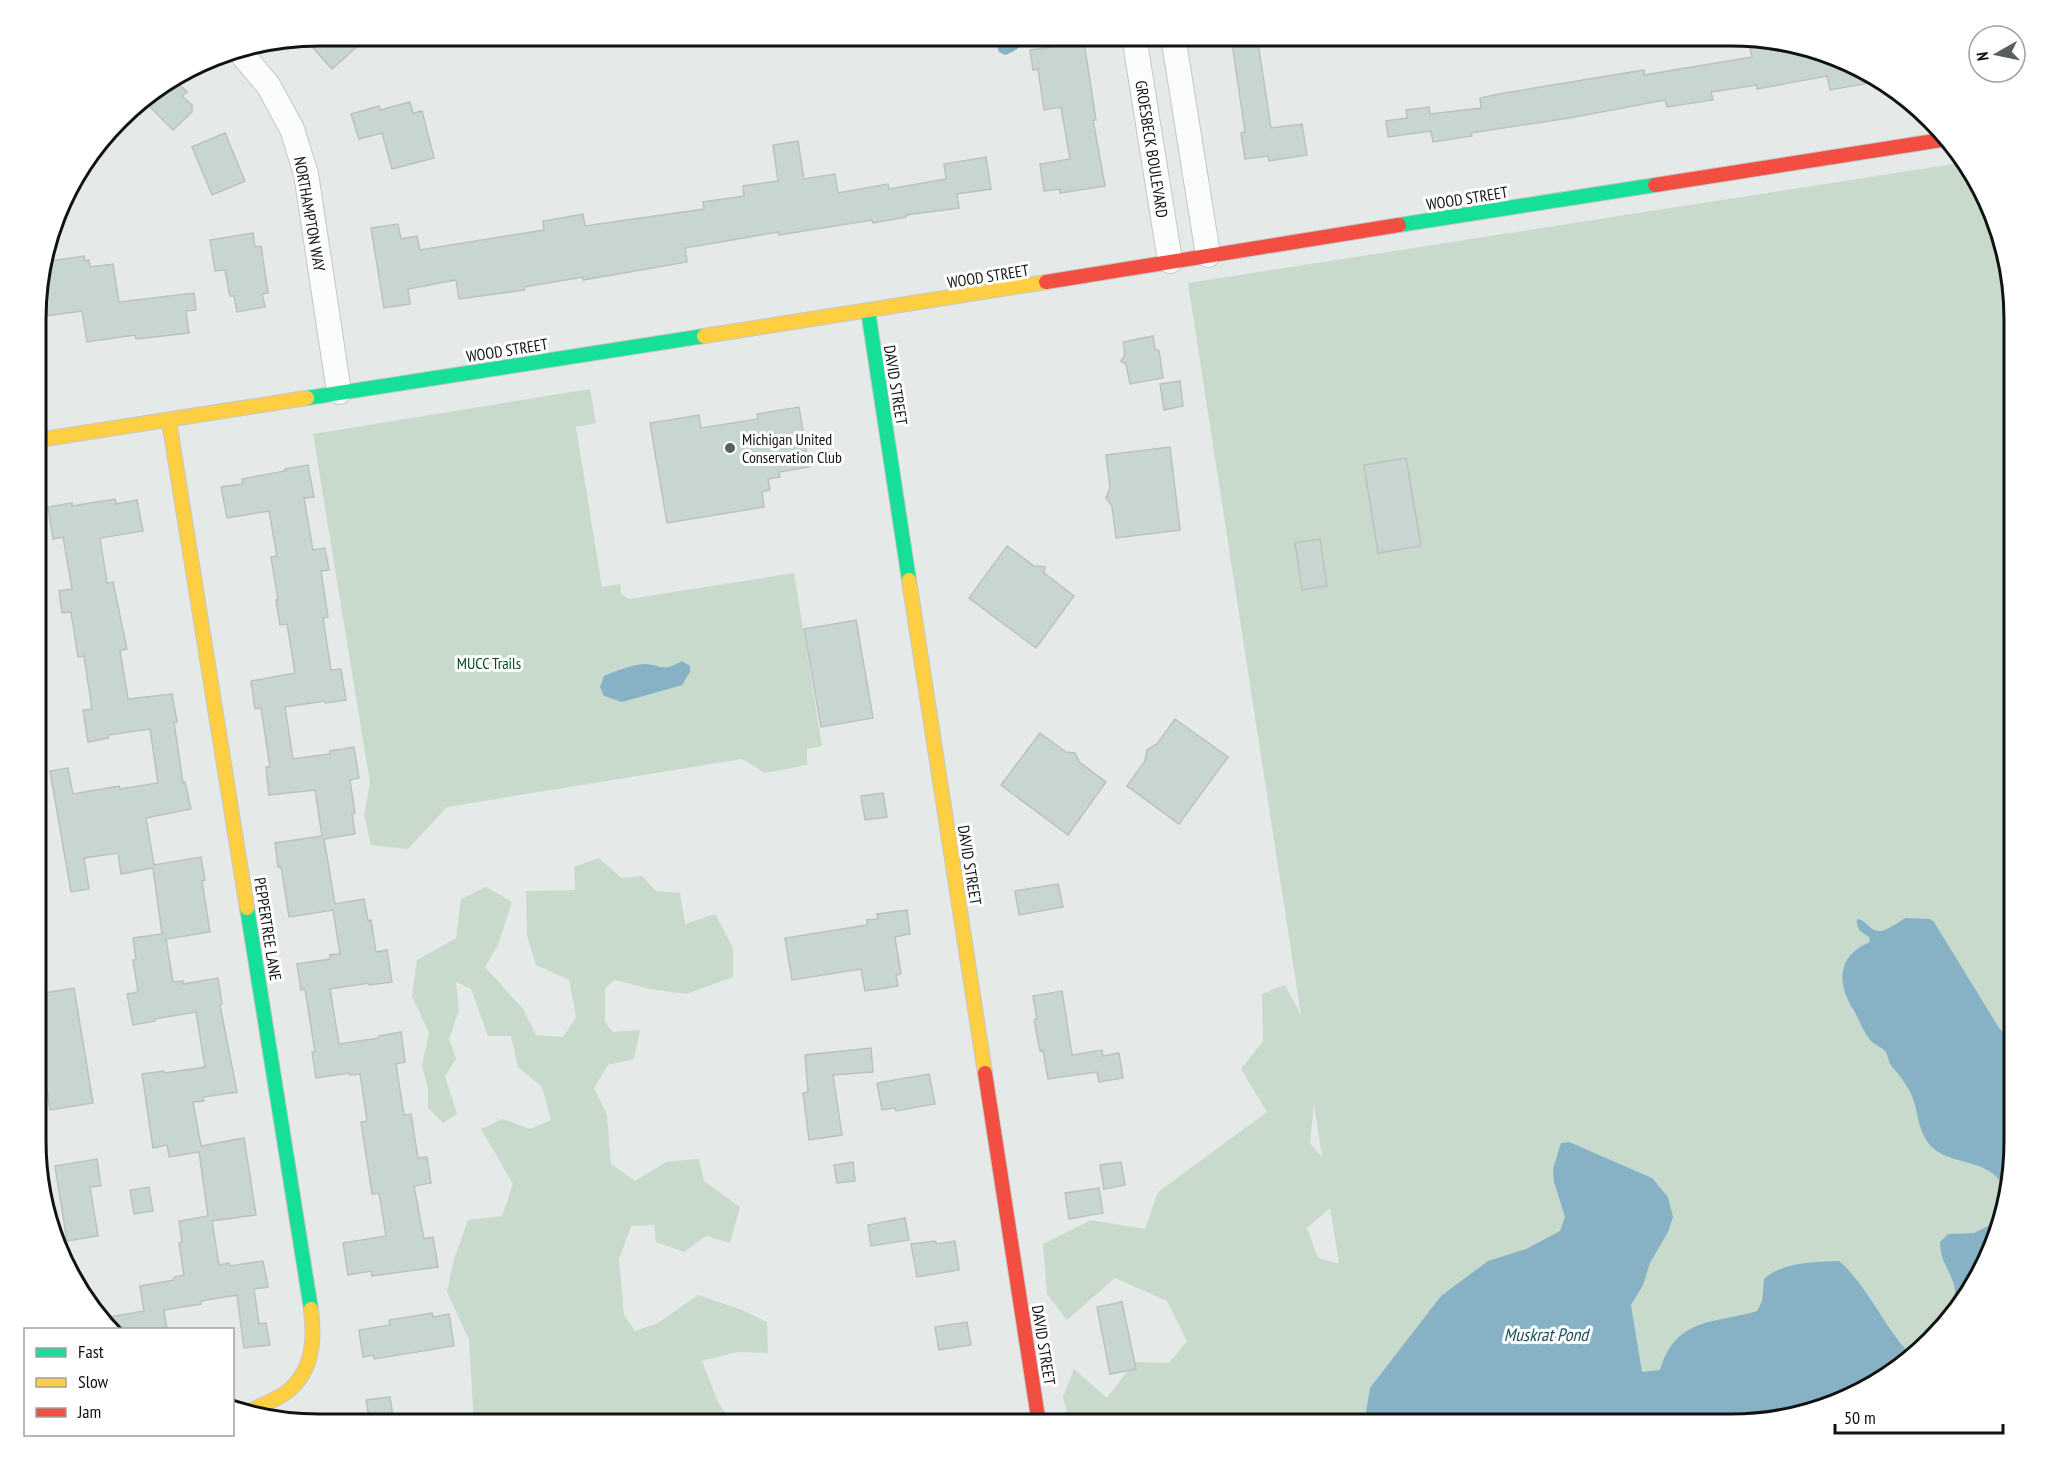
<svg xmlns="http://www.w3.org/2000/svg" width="2051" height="1460" font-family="'PT Sans Narrow',sans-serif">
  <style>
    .green { fill: #c8dacc; fill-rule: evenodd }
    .water { fill: #87b2c6 }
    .building { fill: #c8d6d1; stroke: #bec0c0; stroke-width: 1.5 }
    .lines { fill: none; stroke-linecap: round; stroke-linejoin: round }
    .street-casing { stroke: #c4c7c6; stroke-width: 26 }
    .fast-casing { stroke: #c4c7c6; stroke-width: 16 }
    .slow-casing { stroke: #c4c7c6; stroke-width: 16 }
    .jam-casing { stroke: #c4c7c6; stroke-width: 16 }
    .street { stroke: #fbfcfc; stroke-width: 24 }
    .fast { stroke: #16e098; stroke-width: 14 }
    .slow { stroke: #ffcf43; stroke-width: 14 }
    .jam { stroke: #f24e42; stroke-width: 14 }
    .poi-dot { fill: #5b5e5e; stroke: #fff; stroke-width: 2 }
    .labels { text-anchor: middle; stroke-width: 6; stroke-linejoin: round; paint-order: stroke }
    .street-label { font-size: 16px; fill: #111313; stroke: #fff }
    .poi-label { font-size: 16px; fill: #111313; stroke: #fff; text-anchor: start }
    .park-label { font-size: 16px; fill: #004d1b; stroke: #fff }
    .water-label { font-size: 18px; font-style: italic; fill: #1e4e64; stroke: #fff }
    .rim { fill: none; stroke: #111313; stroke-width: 3 }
  </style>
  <rect width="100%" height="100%" fill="#e5e9e8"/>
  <!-- green -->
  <path class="green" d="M 1960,163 L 1986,194 L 2014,302 L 2014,1158 L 1994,1248 L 1956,1313 L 1857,1395 L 1731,1424 L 1070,1424 L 1063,1397 L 1074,1369 L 1107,1398 L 1134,1362 L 1169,1363 L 1187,1341 L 1167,1301 L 1115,1278 L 1067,1320 L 1047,1294 L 1043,1244 L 1091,1220 L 1145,1229 L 1158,1192 L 1267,1112 L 1241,1069 L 1263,1041 L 1262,994 L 1285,985 L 1301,1015 L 1188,283 ZM 1314,1104 L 1322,1157 L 1310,1143 ZM 1330,1208 L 1339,1263 L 1338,1263 L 1318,1258 L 1307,1228 Z
    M 590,389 L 596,423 L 576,427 L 602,587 L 620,584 L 621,594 L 629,599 L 794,573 L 822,746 L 807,749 L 807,765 L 765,773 L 742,759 L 447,807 L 408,849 L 371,845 L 364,815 L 370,783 L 313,434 Z
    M 599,858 L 621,878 L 642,876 L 656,891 L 680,893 L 685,924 L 715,914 L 733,948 L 733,977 L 686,994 L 650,989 L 615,980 L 605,988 L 605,1022 L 613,1032 L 640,1030 L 634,1059 L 608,1065 L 594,1088 L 607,1115 L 611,1164 L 635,1181 L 666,1162 L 699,1159 L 704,1181 L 740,1207 L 730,1243 L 706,1236 L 684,1252 L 656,1242 L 654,1225 L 631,1226 L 619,1259 L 624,1315 L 635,1331 L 658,1323 L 698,1295 L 742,1310 L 767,1322 L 768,1353 L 737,1352 L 702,1361 L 717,1400 L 732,1424 L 475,1423 L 474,1421 L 469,1340 L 447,1292 L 454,1259 L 468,1220 L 502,1216 L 513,1184 L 481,1129 L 503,1119 L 530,1129 L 551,1120 L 542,1087 L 518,1067 L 511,1036 L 488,1036 L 471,989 L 456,982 L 459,1010 L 449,1039 L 456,1059 L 445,1076 L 457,1114 L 443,1123 L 428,1108 L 428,1089 L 422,1065 L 429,1033 L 412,996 L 417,960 L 456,938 L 461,899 L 486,887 L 512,902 L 498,945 L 485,967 L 523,1009 L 536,1035 L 563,1037 L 576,1017 L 569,980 L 536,965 L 527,936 L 526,891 L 575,890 L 574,867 Z
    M 1023,1414 L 1025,1424 L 966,1424 Z"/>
  <!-- water -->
  <path class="water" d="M 1005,36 L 1027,36 C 1025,45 1014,52 1005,55 L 999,52 C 996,44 999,41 1005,36 Z
    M 682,661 L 690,666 L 690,672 L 682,685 L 672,688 L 622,702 L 604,696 L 600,687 L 604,676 C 616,671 633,664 646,664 C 664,666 663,672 682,661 Z
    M 1906,918 L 1930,919 L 1934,922 L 1999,1028 L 2014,1043 L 2014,1158 L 1994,1248 L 1954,1315 C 1954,1305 1957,1295 1954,1285 C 1949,1269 1940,1260 1940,1242 L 1948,1234 L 1974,1233 L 1998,1221 L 2004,1190 C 1996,1159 1952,1166 1933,1148 C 1915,1131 1920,1109 1909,1090 C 1904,1080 1897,1073 1890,1064 C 1888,1060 1888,1055 1885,1051 C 1881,1047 1874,1045 1870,1040 C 1863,1031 1859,1019 1853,1009 C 1836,982 1838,955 1870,942 L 1869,937 C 1861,932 1856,930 1857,919 C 1865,920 1867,926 1874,930 C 1884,935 1897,922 1906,918 Z
    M 1569,1142 L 1652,1178 L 1668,1197 L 1673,1217 L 1668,1232 L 1650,1263 L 1643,1285 L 1631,1305 L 1642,1372 L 1660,1370 C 1676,1317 1713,1324 1757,1311 L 1762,1301 L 1764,1279 C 1782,1262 1815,1262 1839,1261 C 1867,1285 1883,1325 1908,1352 L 1857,1395 L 1731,1424 L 1364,1424 L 1370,1388 L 1441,1296 L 1488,1261 L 1526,1249 L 1560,1231 L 1565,1217 L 1554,1182 L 1553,1169 L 1561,1143 Z"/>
  <!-- building -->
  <path class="building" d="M 320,36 L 369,36 L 332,69 L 305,39 Z
    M 1050,36 L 1083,36 L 1096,120 L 1093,120 L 1105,186 L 1060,193 L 1060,189 L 1044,191 L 1040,164 L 1070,159 L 1061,107 L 1044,110 L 1038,69 L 1033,70 L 1030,50 L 1052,47 Z
    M 1231,36 L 1257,36 L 1271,128 L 1302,124 L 1307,155 L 1269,161 L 1268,156 L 1245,159 L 1241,133 L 1245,132 Z
    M 1748,37 L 1839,57 L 1880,81 L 1830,90 L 1827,76 L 1757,89 L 1757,85 L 1711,92 L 1713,100 L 1667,107 L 1665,100 L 1569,118 L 1471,133 L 1472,136 L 1433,142 L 1431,131 L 1388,137 L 1386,121 L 1407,118 L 1406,110 L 1429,107 L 1430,114 L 1481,108 L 1480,98 L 1504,93 L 1644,70 L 1644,75 L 1752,57 Z
    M 175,80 L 187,92 L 182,96 L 192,105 L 192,112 L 173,130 L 143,100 Z
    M 410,102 L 413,113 L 422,111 L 434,158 L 392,169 L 382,133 L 359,139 L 351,114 L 379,106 L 380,110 Z
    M 225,133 L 245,181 L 212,195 L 192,147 Z
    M 798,141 L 804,179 L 835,174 L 838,193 L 888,184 L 889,189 L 946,179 L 944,164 L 986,157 L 991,189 L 957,194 L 959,208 L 906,215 L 906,217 L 873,223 L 872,220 L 779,235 L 778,232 L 685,248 L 687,262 L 583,280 L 583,277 L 524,287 L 525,290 L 459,299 L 456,280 L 408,289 L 410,304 L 384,308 L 371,228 L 398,224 L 401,239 L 417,236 L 420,250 L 544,230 L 543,221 L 583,214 L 585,226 L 704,209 L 703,202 L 744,196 L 743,186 L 778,181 L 773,145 Z
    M 253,233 L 255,247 L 261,246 L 268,293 L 262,294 L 265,307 L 237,312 L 234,296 L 230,296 L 225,270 L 215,271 L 210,240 Z
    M 84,256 L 85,261 L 89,260 L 90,267 L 113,264 L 119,302 L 194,293 L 196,310 L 186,311 L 189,333 L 136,339 L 135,335 L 87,342 L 82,311 L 38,317 L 38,283 L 45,262 Z
    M 1153,336 L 1155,349 L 1159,351 L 1163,378 L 1130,384 L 1126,364 L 1121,361 L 1125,355 L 1123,342 Z
    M 1180,381 L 1183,406 L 1164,410 L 1160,384 Z
    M 799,407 L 809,467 L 779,472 L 780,477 L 768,479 L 770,490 L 762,492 L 764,507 L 667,523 L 650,423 L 699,415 L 701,428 L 758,419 L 757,414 Z
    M 1170,447 L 1180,530 L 1116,538 L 1112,506 L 1106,498 L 1110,488 L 1106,455 Z
    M 1406,458 L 1421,546 L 1378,553 L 1364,465 Z
    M 308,465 L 314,497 L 304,498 L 313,550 L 325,548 L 329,570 L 321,571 L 328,617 L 323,618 L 331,670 L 341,669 L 346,700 L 325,703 L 324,701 L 285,707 L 293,759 L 330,754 L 330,751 L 354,747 L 359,778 L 350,780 L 355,813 L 352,813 L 355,834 L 324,839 L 335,904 L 364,899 L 368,921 L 371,920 L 376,952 L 387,950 L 392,982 L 369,985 L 369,983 L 330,989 L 339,1044 L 379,1038 L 379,1036 L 401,1032 L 405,1062 L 396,1064 L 404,1115 L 411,1114 L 418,1158 L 427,1157 L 431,1183 L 414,1186 L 424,1239 L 433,1237 L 438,1267 L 372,1276 L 371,1271 L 348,1275 L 343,1243 L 386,1236 L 379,1193 L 372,1194 L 361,1122 L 367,1121 L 360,1074 L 350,1075 L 349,1073 L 316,1078 L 312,1052 L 315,1052 L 305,989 L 301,990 L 297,964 L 330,959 L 330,955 L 340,954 L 333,910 L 289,917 L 281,866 L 278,867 L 275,843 L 322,836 L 315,790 L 269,795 L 266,767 L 270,767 L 261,708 L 255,709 L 251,681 L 295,673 L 287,624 L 280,625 L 276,600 L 278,600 L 271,557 L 277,556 L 269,511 L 227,518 L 221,487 L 243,484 L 242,479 L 285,471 L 285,469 Z
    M 115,499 L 116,504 L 137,500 L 143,531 L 100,538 L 107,583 L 113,582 L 127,649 L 120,651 L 128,699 L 172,694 L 177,722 L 174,722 L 183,783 L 185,782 L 191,809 L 146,818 L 154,865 L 201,857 L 205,880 L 202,881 L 210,932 L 166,939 L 173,982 L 183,981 L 183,984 L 218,978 L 222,1004 L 220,1005 L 237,1092 L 203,1097 L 204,1101 L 193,1102 L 201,1146 L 244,1138 L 256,1215 L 212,1221 L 219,1265 L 229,1263 L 230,1266 L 263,1261 L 268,1287 L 254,1289 L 259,1324 L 266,1323 L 270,1345 L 244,1348 L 237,1295 L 201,1301 L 201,1304 L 164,1310 L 167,1329 L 116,1329 L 105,1318 L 144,1311 L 140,1286 L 174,1280 L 174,1277 L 184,1275 L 179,1243 L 182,1242 L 179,1221 L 208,1216 L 199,1152 L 169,1157 L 167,1145 L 153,1148 L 142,1074 L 164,1071 L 165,1073 L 205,1067 L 196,1012 L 154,1019 L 155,1021 L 133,1025 L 127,994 L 138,992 L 133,960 L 136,960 L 133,938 L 162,934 L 153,868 L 121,874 L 118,853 L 84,858 L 89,889 L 71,892 L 50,771 L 68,768 L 73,794 L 119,786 L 120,789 L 158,783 L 150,729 L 108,735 L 109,738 L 88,742 L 83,710 L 92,709 L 84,656 L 78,657 L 71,612 L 62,613 L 59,591 L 72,589 L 63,537 L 53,539 L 48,507 L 72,503 L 72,506 Z
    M 1320,539 L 1327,586 L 1302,590 L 1295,543 Z
    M 1007,546 L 1034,566 L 1045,567 L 1044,573 L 1074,596 L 1036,648 L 969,598 Z
    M 856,620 L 873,718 L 821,727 L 804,629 Z
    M 1175,719 L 1228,757 L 1179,824 L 1127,786 L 1145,761 L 1147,750 L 1157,744 Z
    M 1040,733 L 1066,752 L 1075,753 L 1079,762 L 1106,782 L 1068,835 L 1001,785 Z
    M 883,793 L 887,817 L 865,820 L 861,796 Z
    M 1058,884 L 1063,907 L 1019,915 L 1015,891 Z
    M 907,910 L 910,934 L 895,937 L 901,974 L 896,975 L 898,986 L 865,991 L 861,969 L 792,980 L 785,938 L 867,925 L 867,920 L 878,919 L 877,914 Z
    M 74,988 L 93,1103 L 50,1110 L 46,1083 L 44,1084 L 42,1073 L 38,1074 L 38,994 Z
    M 1062,991 L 1072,1055 L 1102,1050 L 1103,1056 L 1119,1053 L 1123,1078 L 1099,1082 L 1097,1072 L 1048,1079 L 1043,1050 L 1040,1051 L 1034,1020 L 1037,1019 L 1033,996 Z
    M 871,1048 L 873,1072 L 833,1075 L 842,1135 L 809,1140 L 803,1093 L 808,1092 L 805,1055 Z
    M 929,1074 L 935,1104 L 896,1111 L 895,1108 L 882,1110 L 877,1083 Z
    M 97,1159 L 101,1186 L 90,1187 L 98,1236 L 67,1241 L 55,1166 Z
    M 853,1162 L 855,1181 L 837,1183 L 834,1165 Z
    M 1121,1162 L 1125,1185 L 1104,1189 L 1100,1165 Z
    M 149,1187 L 153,1211 L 134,1214 L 130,1190 Z
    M 1099,1188 L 1103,1213 L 1069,1219 L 1065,1193 Z
    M 905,1218 L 909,1240 L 871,1246 L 868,1225 Z
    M 935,1241 L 937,1244 L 955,1241 L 959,1270 L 917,1277 L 911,1244 Z
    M 1122,1302 L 1136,1369 L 1110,1374 L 1097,1307 Z
    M 432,1313 L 433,1317 L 449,1314 L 454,1346 L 374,1359 L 373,1355 L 363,1357 L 359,1330 L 390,1325 L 389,1320 Z
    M 967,1322 L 971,1345 L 939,1350 L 935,1327 Z
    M 390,1397 L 394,1423 L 370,1423 L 366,1400 Z"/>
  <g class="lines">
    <defs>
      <path id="street" d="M 1134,36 L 1170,261
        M 1173,36 L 1208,255
        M 240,52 L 268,85 L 292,129 L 306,174 L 339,392"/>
      <path id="fast" d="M 1399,225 L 1655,185
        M 868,311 L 909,580
        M 307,398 L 704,336
        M 247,908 L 311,1309"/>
      <path id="slow" d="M 704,336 L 1046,282
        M 169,421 L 247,908
        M 38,440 L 307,398
        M 909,580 L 985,1073
        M 247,1412 C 258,1407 270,1402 281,1396 C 313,1376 315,1342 311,1309"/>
      <path id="jam" d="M 1655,185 L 1941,140
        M 1046,282 L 1399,225
        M 985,1073 L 1039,1424"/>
    </defs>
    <!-- street casing -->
    <use href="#street" class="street-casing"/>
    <!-- fast casing -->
    <use href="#fast" class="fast-casing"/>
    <!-- slow casing -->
    <use href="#slow" class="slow-casing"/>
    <!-- jam casing -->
    <use href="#jam" class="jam-casing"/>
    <!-- street -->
    <use href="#street" class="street"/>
    <!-- fast -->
    <use href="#fast" class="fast"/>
    <!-- slow -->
    <use href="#slow" class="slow"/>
    <!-- jam -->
    <use href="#jam" class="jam"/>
  </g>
  <!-- markers -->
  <circle class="poi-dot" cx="730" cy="448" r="6"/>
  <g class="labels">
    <!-- street labels -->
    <g class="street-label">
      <text transform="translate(1152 149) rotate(81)" y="6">GROESBECK BOULEVARD</text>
      <text transform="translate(1467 198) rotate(-9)" y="6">WOOD STREET</text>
      <text transform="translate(310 214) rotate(80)" y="6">NORTHAMPTON WAY</text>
      <text transform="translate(988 276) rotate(-9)" y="6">WOOD STREET</text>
      <text transform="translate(507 350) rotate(-9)" y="6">WOOD STREET</text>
      <text transform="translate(896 385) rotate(81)" y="6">DAVID STREET</text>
      <text transform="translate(970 865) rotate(81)" y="6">DAVID STREET</text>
      <text transform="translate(268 929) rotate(81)" y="6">PEPPERTREE LANE</text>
      <text transform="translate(1044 1345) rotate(81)" y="6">DAVID STREET</text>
    </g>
    <!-- poi labels -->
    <g class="poi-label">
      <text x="742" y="445">Michigan United<tspan x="742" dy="18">Conservation Club</tspan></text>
    </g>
    <!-- park labels -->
    <g class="park-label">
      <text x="489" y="669">MUCC Trails</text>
    </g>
    <!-- water labels -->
    <g class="water-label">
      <text x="1546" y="1341">Muskrat Pond</text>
    </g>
  </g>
  <!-- crop -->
  <path d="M0 0H2051V1460H0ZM319 46H1731A273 273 0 0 1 2004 319V1141A273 273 0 0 1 1731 1414H319A273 273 0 0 1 46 1141V319A273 273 0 0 1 319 46Z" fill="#fff" fill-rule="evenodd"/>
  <path class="rim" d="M319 46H1731A273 273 0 0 1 2004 319V1141A273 273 0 0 1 1731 1414H319A273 273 0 0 1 46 1141V319A273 273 0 0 1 319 46Z"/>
  <!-- legend -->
  <rect x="24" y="1328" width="210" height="108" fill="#ffffff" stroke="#a0a1a1" stroke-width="1.5"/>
  <rect x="36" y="1348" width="30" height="9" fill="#16e098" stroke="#a0a1a1" stroke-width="1.5"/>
  <text x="78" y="1358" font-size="18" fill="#111313">Fast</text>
  <rect x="36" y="1378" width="30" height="9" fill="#ffcf43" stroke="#a0a1a1" stroke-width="1.5"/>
  <text x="78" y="1388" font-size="18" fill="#111313">Slow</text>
  <rect x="36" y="1408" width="30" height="9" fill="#f24e42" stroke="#a0a1a1" stroke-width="1.5"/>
  <text x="78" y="1418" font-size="18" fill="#111313">Jam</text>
  <!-- north arrow -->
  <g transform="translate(1997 54) rotate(261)"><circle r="28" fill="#ffffff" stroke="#a0a1a1" stroke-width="1.5"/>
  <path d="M0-4.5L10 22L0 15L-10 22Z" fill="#5b5e5e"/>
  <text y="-9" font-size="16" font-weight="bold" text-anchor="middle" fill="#111313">N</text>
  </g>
  <!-- scale -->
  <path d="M1835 1424v9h168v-9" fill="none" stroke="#111313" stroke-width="3"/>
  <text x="1844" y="1424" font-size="18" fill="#111313" stroke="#ffffff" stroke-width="4.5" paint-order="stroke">50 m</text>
</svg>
